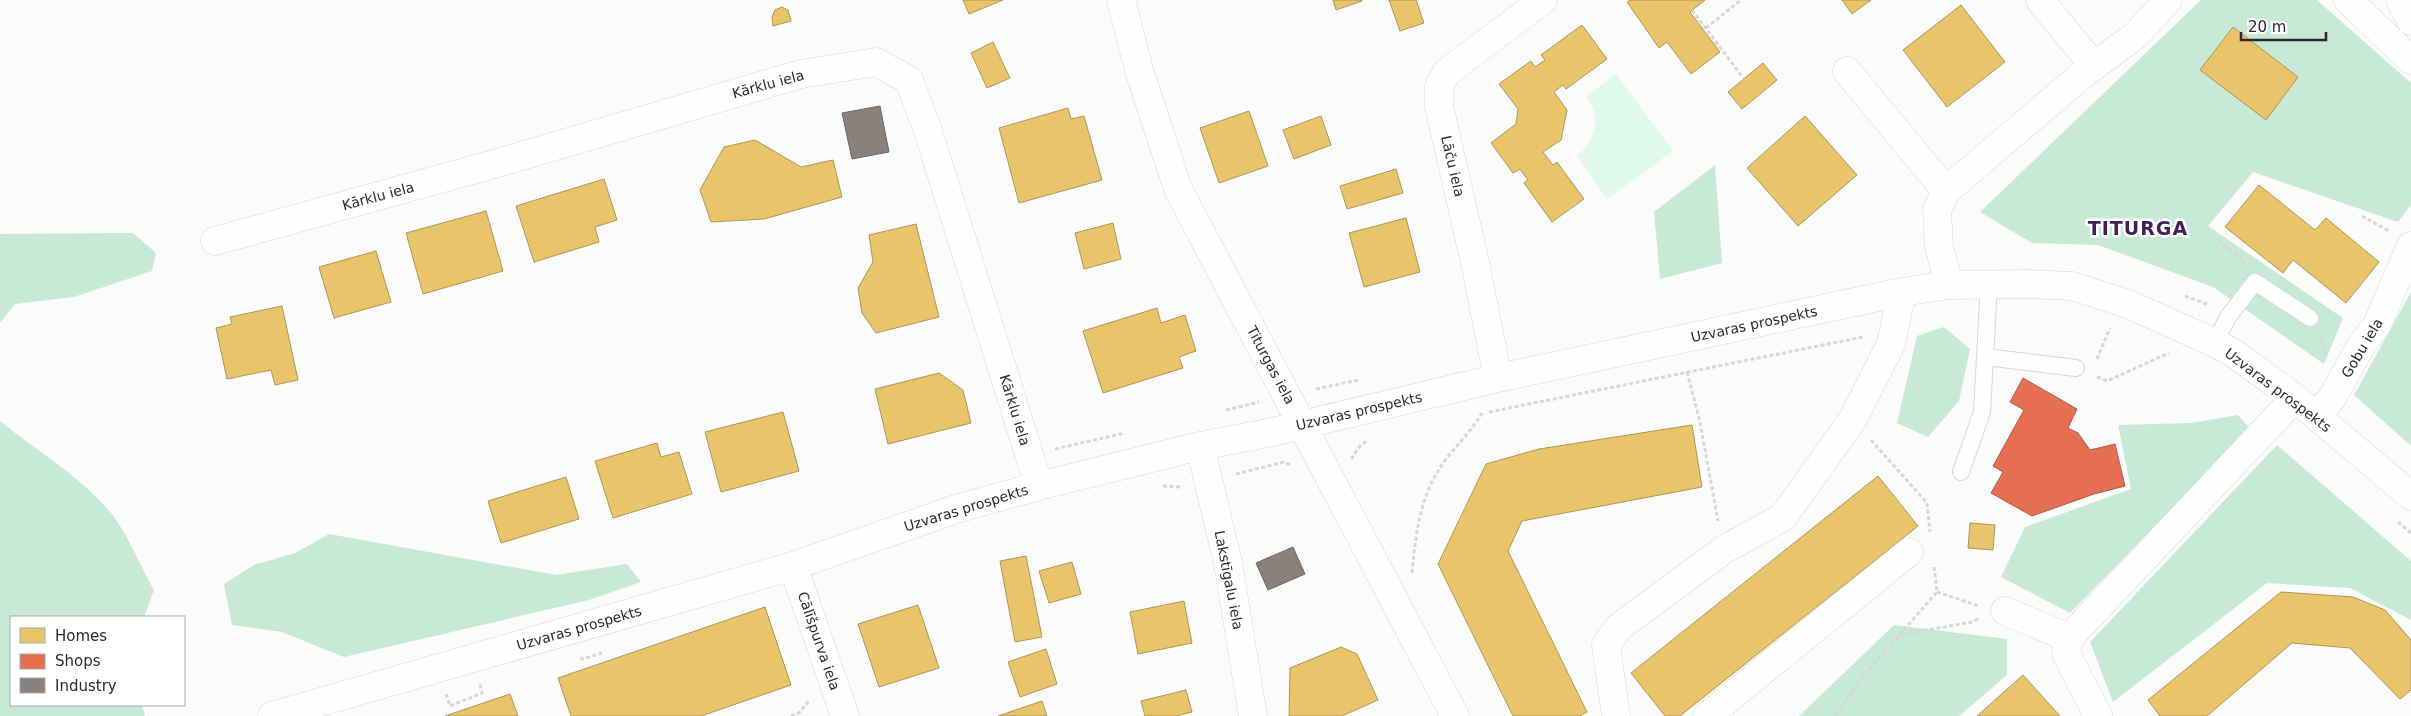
<svg xmlns="http://www.w3.org/2000/svg" width="2411" height="716" font-family="'DejaVu Sans',sans-serif">
  <style>
    .green { fill: #dff9ea }
    .forest { fill: #c7e9d6 }
    .homes { fill: #e9c46a; stroke: #b09559 }
    .shops { fill: #e76f51; stroke: #af5a48 }
    .industry { fill: #8a817c; stroke: #6e6666 }
    .lines { fill: none; stroke-linecap: round; stroke-linejoin: round }
    .lane-casing { stroke: #d7d5db; stroke-width: 18 }
    .street-casing { stroke: #d7d5db; stroke-width: 29 }
    .path { stroke: #d7d7d7; stroke-width: 3; stroke-dasharray: 4 2.5; stroke-linecap: butt }
    .lane { stroke: #fefefe; stroke-width: 16 }
    .street { stroke: #fefefe; stroke-width: 28 }
    .labels { text-anchor: middle; stroke-width: 5; stroke-linejoin: round; paint-order: stroke }
    .street-label { font-size: 14px; fill: #2b2832; stroke: #fff }
    .district-label { font-size: 19px; font-weight: bold; letter-spacing: 1px; fill: #421f56; stroke: #fff }
  </style>
  <rect width="100%" height="100%" fill="#fbfbfb"/>
  <!-- green -->
  <path class="green" d="M 1616,74 L 1673,151 L 1607,199 L 1577,156 C 1596,141 1602,118 1586,97 Z"/>
  <!-- forest -->
  <path class="forest" d="M 2201,0 L 2317,0 L 2411,83 L 2411,205 L 2398,222 L 2253,172 L 2208,226 L 2343,318 L 2324,364 L 2213,287 L 2098,245 L 2032,243 L 1980,212 Z
    M 1715,165 L 1722,263 L 1660,279 L 1654,212 Z
    M 133,233 L 156,253 L 152,271 L 74,297 L 15,304 L 0,323 L 0,234 Z
    M 2411,292 L 2411,446 L 2354,395 Z
    M 1944,327 L 1970,349 L 1959,401 L 1928,437 L 1897,423 L 1917,336 Z
    M 2238,415 L 2250,429 L 2070,613 L 2001,577 L 2025,527 L 2131,489 L 2118,425 L 2191,423 Z
    M 0,421 C 38,452 79,475 111,513 C 126,531 142,569 154,590 L 144,617 L 11,617 L 11,705 L 142,705 L 145,716 L 0,716 Z
    M 2277,445 L 2411,561 L 2411,620 L 2350,588 L 2267,583 L 2113,702 L 2090,642 Z
    M 329,534 L 556,575 L 627,564 L 641,582 L 589,600 L 344,657 L 282,632 L 232,625 L 224,584 L 254,565 L 295,553 Z
    M 1894,625 L 2007,639 L 2007,675 L 1959,716 L 1799,716 Z"/>
  <!-- homes -->
  <path class="homes" d="M 963,0 L 1003,0 L 969,14 Z
    M 1333,0 L 1362,0 L 1362,1 L 1336,10 Z
    M 1389,0 L 1416,0 L 1424,23 L 1400,31 Z
    M 1630,0 L 1705,0 L 1690,12 L 1720,52 L 1691,74 L 1667,42 L 1659,48 L 1627,2 Z
    M 1842,0 L 1871,0 L 1852,14 Z
    M 1961,5 L 2005,62 L 1947,107 L 1903,50 Z
    M 782,7 L 788,10 L 791,21 L 773,26 L 772,17 L 775,10 Z
    M 1582,25 L 1607,59 L 1566,89 L 1563,85 L 1554,92 L 1567,110 L 1561,140 L 1543,152 L 1553,165 L 1557,162 L 1584,199 L 1552,222 L 1524,183 L 1528,180 L 1520,169 L 1513,173 L 1491,143 L 1516,124 L 1518,109 L 1499,84 L 1531,61 L 1535,67 L 1545,60 L 1541,55 Z
    M 2233,27 L 2298,77 L 2266,120 L 2200,70 Z
    M 993,42 L 1010,78 L 987,88 L 971,53 Z
    M 1763,63 L 1777,80 L 1742,109 L 1728,92 Z
    M 1068,108 L 1071,119 L 1084,116 L 1102,180 L 1019,203 L 999,128 Z
    M 1249,111 L 1268,166 L 1219,183 L 1200,128 Z
    M 1321,116 L 1331,145 L 1294,159 L 1283,130 Z
    M 1805,116 L 1857,175 L 1798,226 L 1747,168 Z
    M 755,140 L 801,167 L 833,160 L 842,197 L 764,219 L 711,222 L 700,190 L 724,147 Z
    M 1396,169 L 1403,193 L 1347,209 L 1340,186 Z
    M 604,179 L 617,220 L 595,227 L 599,242 L 534,262 L 516,206 Z
    M 2259,185 L 2315,230 L 2326,218 L 2379,262 L 2346,303 L 2293,260 L 2283,273 L 2225,227 Z
    M 486,211 L 503,271 L 423,294 L 406,233 Z
    M 1406,218 L 1420,272 L 1364,287 L 1349,233 Z
    M 1113,223 L 1121,259 L 1084,269 L 1075,233 Z
    M 916,224 L 939,317 L 876,333 L 862,313 L 858,288 L 873,262 L 869,235 Z
    M 376,251 L 391,302 L 334,318 L 319,267 Z
    M 282,306 L 298,380 L 275,385 L 271,370 L 227,379 L 216,328 L 232,324 L 230,317 Z
    M 1157,308 L 1161,323 L 1185,315 L 1196,351 L 1179,357 L 1183,368 L 1103,393 L 1083,331 Z
    M 939,373 L 963,390 L 971,423 L 888,444 L 875,389 Z
    M 783,412 L 799,471 L 721,492 L 705,432 Z
    M 1692,425 L 1702,487 L 1522,521 L 1508,551 L 1587,712 L 1580,716 L 1513,716 L 1438,564 L 1486,464 L 1539,449 Z
    M 657,443 L 661,457 L 679,452 L 692,494 L 613,518 L 595,461 Z
    M 1878,476 L 1918,526 L 1680,716 L 1665,716 L 1631,673 Z
    M 566,477 L 579,519 L 501,543 L 488,501 Z
    M 1970,523 L 1995,525 L 1993,550 L 1968,548 Z
    M 1026,556 L 1042,637 L 1015,642 L 1000,561 Z
    M 1072,562 L 1081,594 L 1049,603 L 1039,571 Z
    M 2281,592 L 2353,597 L 2385,610 L 2411,640 L 2411,690 L 2400,699 L 2350,648 L 2292,643 L 2207,716 L 2160,716 L 2148,700 Z
    M 1184,601 L 1192,643 L 1138,654 L 1130,612 Z
    M 918,605 L 939,668 L 879,687 L 858,624 Z
    M 765,607 L 791,685 L 701,716 L 571,716 L 558,678 Z
    M 1341,647 L 1357,654 L 1378,700 L 1342,716 L 1289,716 L 1290,668 Z
    M 1046,649 L 1057,684 L 1020,697 L 1008,662 Z
    M 2023,675 L 2060,716 L 1977,716 Z
    M 1186,690 L 1192,712 L 1176,716 L 1145,716 L 1141,701 Z
    M 510,694 L 518,716 L 445,716 Z
    M 1042,701 L 1047,716 L 998,716 Z"/>
  <!-- shops -->
  <path class="shops" d="M 2023,378 L 2077,409 L 2068,428 L 2078,433 L 2090,450 L 2115,444 L 2125,486 L 2094,494 L 2032,516 L 1991,493 L 2003,472 L 1993,466 L 2024,410 L 2010,402 Z"/>
  <!-- industry -->
  <path class="industry" d="M 880,106 L 889,152 L 852,159 L 842,113 Z
    M 1293,547 L 1305,574 L 1268,590 L 1256,563 Z"/>
  <g class="lines">
    <defs>
      <path id="lane" d="M 2215,343 L 2228,317 L 2255,282 L 2310,318
        M 1986,357 L 2076,368
        M 1961,472 L 1982,412 L 1989,284"/>
      <path id="street" d="M 1121,0 L 1139,70 L 1178,189 L 1455,716
        M 2040,0 L 2094,66
        M 2348,0 L 2411,60
        M 2400,0 L 2411,21
        M 1847,71 L 1946,191
        M 215,241 L 487,166 L 801,74 L 876,62 L 909,80 L 928,131 L 1039,486
        M 1949,285 L 1939,246 L 1937,210 L 1946,191 L 2082,75 L 2136,35 L 2168,0
        M 1498,378 L 1476,267 L 1439,106 L 1439,86 L 1447,72 L 1543,0
        M 2316,416 L 2332,398 L 2361,346 L 2377,325 L 2411,246
        M 1200,446 L 1228,563 L 1253,716
        M 793,566 L 845,716
        M 2005,611 L 2069,638
        M 272,716 L 793,566 L 956,509 L 1039,486 L 1200,446 L 1268,433 L 1498,378 L 1902,292 L 1949,285 L 2028,284 L 2072,286 L 2128,304 L 2215,343 L 2235,354 L 2295,398 L 2411,496
        M 1616,716 L 1606,645 L 1619,627 L 1725,549 L 1783,517 L 1853,419 L 1891,344 L 1902,292
        M 1707,716 L 1909,552
        M 2098,716 L 2066,653 L 2069,638 L 2295,398"/>
    </defs>
    <!-- lane casing -->
    <use href="#lane" class="lane-casing"/>
    <!-- street casing -->
    <use href="#street" class="street-casing"/>
    <!-- path -->
    <path class="path" d="M 1692,10 L 1744,79
      M 1706,28 L 1741,0
      M 2362,216 L 2389,231
      M 2218,241 L 2242,259 L 2245,264
      M 2185,296 L 2209,305
      M 2322,337 L 2325,353
      M 2097,359 L 2110,328
      M 1687,372 L 1700,422 L 1718,521
      M 2097,377 L 2107,381 L 2169,353
      M 1316,389 L 1359,380
      M 1226,410 L 1259,402
      M 1489,412 L 1863,337
      M 1871,440 L 1927,503 L 1930,532
      M 1055,449 L 1125,433
      M 1353,459 L 1352,457 L 1361,445 L 1368,440
      M 1236,474 L 1284,462 L 1291,465
      M 1163,486 L 1182,487
      M 2398,522 L 2411,533
      M 1412,573 C 1416,531 1420,494 1446,459 C 1458,444 1472,430 1482,413
      M 1937,592 L 1979,606
      M 1898,635 L 1972,622 L 1980,618
      M 581,657 L 582,659 L 605,652
      M 446,694 L 450,706 L 482,693 L 480,684
      M 791,716 L 799,713 L 809,701
      M 1835,716 L 1867,672 L 1937,592 L 1934,566"/>
    <!-- lane -->
    <use href="#lane" class="lane"/>
    <!-- street -->
    <use href="#street" class="street"/>
  </g>
  <g class="labels">
    <!-- street labels -->
    <g class="street-label">
      <text transform="translate(768 84) rotate(-15)" y="5">Kārklu iela</text>
      <text transform="translate(1453 166) rotate(77)" y="5">Lāču iela</text>
      <text transform="translate(378 196) rotate(-15)" y="5">Kārklu iela</text>
      <text transform="translate(1754 324) rotate(-12)" y="5">Uzvaras prospekts</text>
      <text transform="translate(2362 348) rotate(-59)" y="5">Gobu iela</text>
      <text transform="translate(1271 365) rotate(62)" y="5">Titurgas iela</text>
      <text transform="translate(2278 390) rotate(37)" y="5">Uzvaras prospekts</text>
      <text transform="translate(1015 410) rotate(73)" y="5">Kārklu iela</text>
      <text transform="translate(1359 411) rotate(-13)" y="5">Uzvaras prospekts</text>
      <text transform="translate(966 508) rotate(-17)" y="5">Uzvaras prospekts</text>
      <text transform="translate(1229 580) rotate(79)" y="5">Lakstīgalu iela</text>
      <text transform="translate(579 628) rotate(-16)" y="5">Uzvaras prospekts</text>
      <text transform="translate(819 641) rotate(71)" y="5">Cālīšpurva iela</text>
    </g>
    <!-- district labels -->
    <g class="district-label">
      <text x="2138" y="235">TITURGA</text>
    </g>
  </g>
  <!-- legend -->
  <rect x="10" y="616" width="175" height="90" fill="#ffffff" stroke="#aaa9ad"/>
  <rect x="20" y="628" width="25" height="15" fill="#e9c46a" stroke="#aaa9ad"/>
  <text x="55" y="641" font-size="15" fill="#2b2832">Homes</text>
  <rect x="20" y="654" width="25" height="15" fill="#e76f51" stroke="#aaa9ad"/>
  <text x="55" y="666" font-size="15" fill="#2b2832">Shops</text>
  <rect x="20" y="678" width="25" height="15" fill="#8a817c" stroke="#aaa9ad"/>
  <text x="55" y="691" font-size="15" fill="#2b2832">Industry</text>
  <!-- scale -->
  <path d="M2241 32v8h85v-8" fill="none" stroke="#2b2832" stroke-width="2.5"/>
  <text x="2248" y="32" font-size="15" fill="#2b2832" stroke="#ffffff" stroke-width="4" paint-order="stroke">20 m</text>
</svg>
